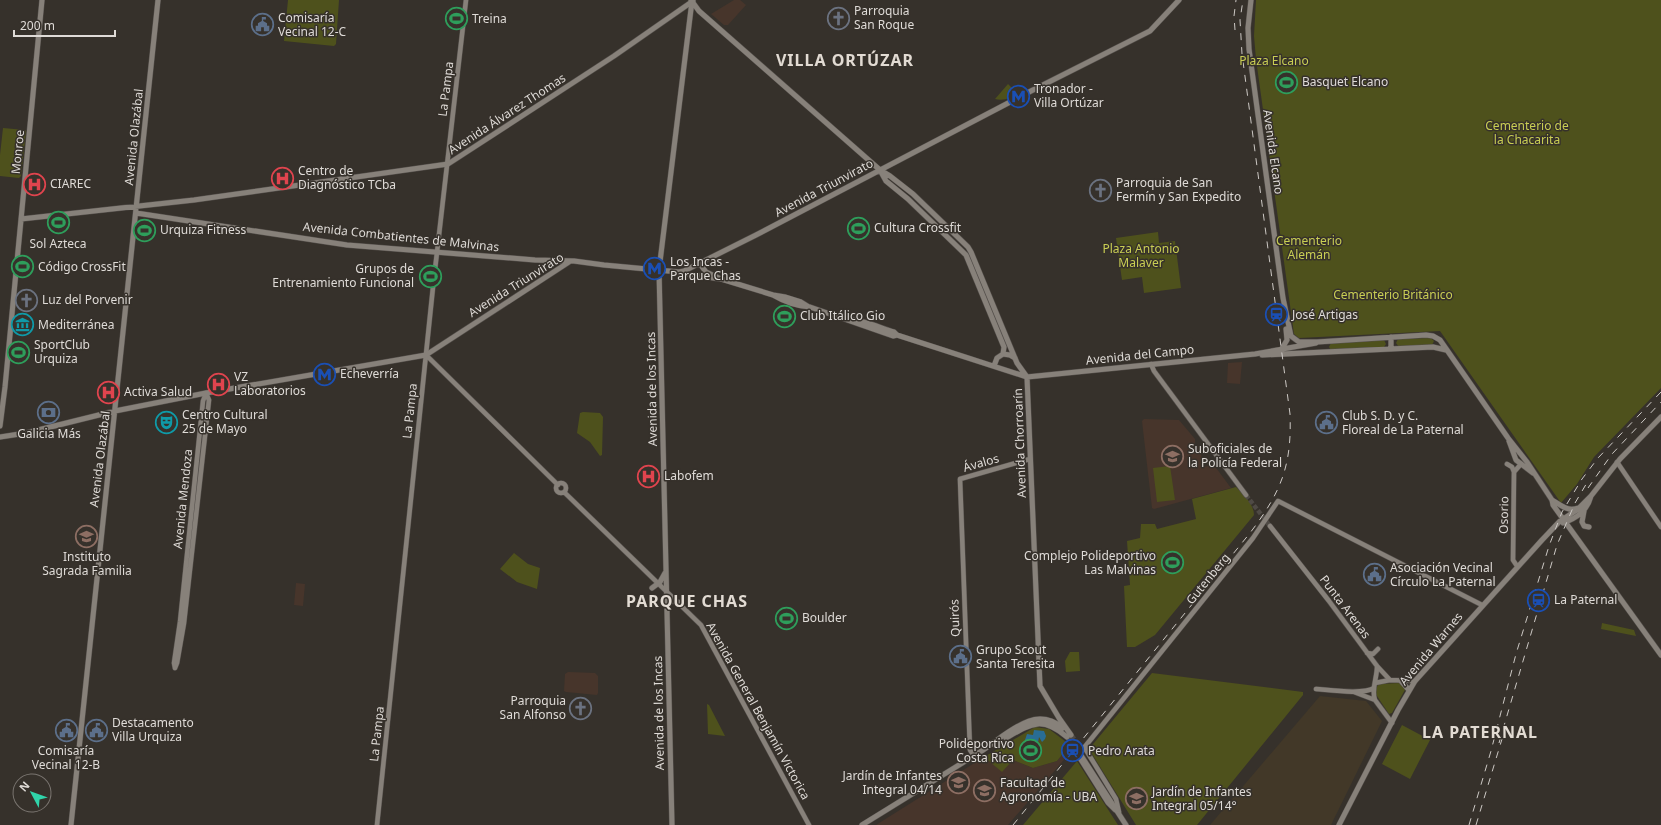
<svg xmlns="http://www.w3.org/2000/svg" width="1661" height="825" font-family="'Noto Sans',sans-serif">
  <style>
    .commercial { fill: #423828 }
    .education { fill: #47352b }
    .green { fill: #4e511c }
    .water { fill: #296d94 }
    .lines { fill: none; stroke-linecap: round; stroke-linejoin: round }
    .tertiary-tunnel { stroke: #4f4a45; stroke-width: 4.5; stroke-dasharray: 4.5 2; stroke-linecap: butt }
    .secondary-tunnel { stroke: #4f4a45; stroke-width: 5; stroke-dasharray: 5 2.5; stroke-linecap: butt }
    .tertiary-casing { stroke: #544f4b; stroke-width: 5.5 }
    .secondary-casing { stroke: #544f4b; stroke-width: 6 }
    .tertiary { stroke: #87817a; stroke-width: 4.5 }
    .secondary { stroke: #87817a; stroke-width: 5 }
    .rail { stroke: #cdc9c5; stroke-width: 1; stroke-dasharray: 7 7; stroke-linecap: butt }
    .labels { text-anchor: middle; stroke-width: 3; stroke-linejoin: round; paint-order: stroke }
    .poi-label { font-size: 12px; fill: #dfdbd7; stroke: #36312b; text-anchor: start }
    .park-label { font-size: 12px; fill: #c9ce53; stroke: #36312b }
    .street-label { font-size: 12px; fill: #dfdbd7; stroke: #36312b }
    .district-label { font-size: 16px; font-weight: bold; letter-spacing: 1px; fill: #e2dbd3; stroke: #36312b }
  </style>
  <rect width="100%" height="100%" fill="#36312b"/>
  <!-- commercial -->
  <path class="commercial" d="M 1320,696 L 1366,701 L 1382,721 L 1331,825 L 1210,825 Z"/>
  <!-- education -->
  <path class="education" d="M 734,0 L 740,0 L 746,5 L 728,25 L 724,25 L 711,14 Z
    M 1242,362 L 1240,384 L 1227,383 L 1228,363 Z
    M 1144,419 L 1179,420 L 1195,439 L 1195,446 L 1200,446 L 1203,467 L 1214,465 L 1231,488 L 1154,509 L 1152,508 L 1142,421 Z
    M 296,583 L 305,584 L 303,606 L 294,605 Z
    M 568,672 L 595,673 L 598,676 L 598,693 L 597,695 L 566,692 L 564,691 L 565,674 Z
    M 1070,745 L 1074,748 L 1008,825 L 876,825 L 984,757 L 1002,771 L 1013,760 L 1033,768 L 1057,761 Z"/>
  <!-- green -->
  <path class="green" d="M 288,0 L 339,0 L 336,44 L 334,46 L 284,41 Z
    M 1256,0 L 1661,0 L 1661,388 L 1594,457 L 1577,484 L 1561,503 L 1440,331 L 1299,338 L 1294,334 L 1256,59 L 1254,36 Z
    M 1008,84 L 1016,92 C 1011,99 1003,101 995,99 Z
    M 3,128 L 25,130 L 26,131 L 21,176 L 19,178 L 0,176 L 0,155 Z
    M 1158,232 L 1159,243 L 1175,241 L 1181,288 L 1144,293 L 1142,277 L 1122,280 L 1116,238 Z
    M 1431,338 L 1434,341 L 1432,345 L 1399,347 L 1396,343 L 1398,339 Z
    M 1384,340 L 1386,344 L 1384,347 L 1331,350 L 1329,347 L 1331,343 Z
    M 583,412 L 600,413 L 603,417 L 602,455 L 600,456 L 590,442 L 577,433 L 580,413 Z
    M 1170,466 L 1175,500 L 1157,502 L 1153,468 Z
    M 1236,487 C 1243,494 1254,504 1254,515 L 1155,635 L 1135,647 L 1127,647 L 1124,586 L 1130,585 L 1127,541 L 1140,538 L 1141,524 L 1155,524 L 1157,529 L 1196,519 L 1192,499 Z
    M 514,553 L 528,564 L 540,568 L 537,589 L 517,582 L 500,569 Z
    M 1602,623 L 1634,630 L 1636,636 L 1601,629 Z
    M 1070,652 L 1079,652 L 1080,671 L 1066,672 L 1065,661 Z
    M 1152,673 L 1303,692 L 1303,695 L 1197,825 L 1136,825 L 1089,749 Z
    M 1401,683 L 1406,688 L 1392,713 L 1389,714 L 1375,693 L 1376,688 L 1379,684 Z
    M 707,704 L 709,705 L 725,736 L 708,734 Z
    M 1402,725 L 1430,740 L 1410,779 L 1382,764 Z
    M 1035,727 L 1049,729 L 1070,745 L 1057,761 L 1033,768 L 1013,760 L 1002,772 L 984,757 Z
    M 1077,761 L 1118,825 L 1023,825 Z"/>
  <!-- water -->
  <path class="water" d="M 1034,730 L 1044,731 L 1046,736 L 1045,739 L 1042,742 L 1039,737 L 1038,743 L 1025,740 L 1027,734 L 1033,735 Z"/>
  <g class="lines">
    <!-- tertiary-tunnel -->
    <path class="tertiary-tunnel" d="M 1246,495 L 1270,526"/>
    <!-- secondary-tunnel -->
    <path class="secondary-tunnel" d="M 1071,735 L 1081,748
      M 1067,737 L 1079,750 L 1081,755"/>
    <defs>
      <path id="tertiary" d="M 426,355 L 558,485
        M 1151,364 L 1154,371 L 1246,495
        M 1617,462 L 1661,527
        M 1507,464 L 1512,467 L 1514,472
        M556 488a5 5 0 1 1 10 0a5 5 0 1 1-10 0Z
        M 564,492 L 701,625 L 809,825
        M 1270,526 L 1329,601 L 1377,666 L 1390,680
        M 1517,566 L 1513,560 L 1514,472 L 1521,464
        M 1367,653 L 1373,654 L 1378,649
        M 175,668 L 177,663 L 184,623 L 209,400 L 206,393
        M 175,668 L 174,663 L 180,622 L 203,401 L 206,393
        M 1375,683 L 1390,680 L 1415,681
        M 1316,689 C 1330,690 1363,695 1374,688
        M 1354,692 L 1375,700 L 1392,723
        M 1375,700 C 1371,690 1377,678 1377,667
        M 1086,746 L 1086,750 L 1116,799 L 1119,812
        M 974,756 L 970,750 L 960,479 L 1030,459
        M 1115,810 L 1108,803 L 1079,757 L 1079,754 L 1253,538 L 1278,501 L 1482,605
        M 377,825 L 433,287 L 466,0"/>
      <path id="secondary" d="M 691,0 L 699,11 L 880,170 L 890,176 L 913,194 L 968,247 L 971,252 L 1017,363 L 1027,377 L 1040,686 L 1059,718 L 1071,735
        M 1251,0 L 1248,28 L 1249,49 L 1283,298 L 1291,336 L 1299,342 L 1317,342 L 1426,335 L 1433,336 L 1440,340 L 1508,438 L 1527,462 L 1552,500 L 1553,505 L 1661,655
        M 880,170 L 886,181 L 908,199 L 966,255 L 1004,347 L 1003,354
        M 136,213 L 347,245 L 535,260 L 574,261 L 604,265 L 679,272 L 684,271 L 756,235 L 1031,91 L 1150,31 L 1179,0
        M 21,219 L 194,200 L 448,164 L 614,56 L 693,1
        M 700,264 L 706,272 L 721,279 L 773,295 L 785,297 L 801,302 L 809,307
        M 682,273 L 720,279
        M 773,295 C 785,302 796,306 810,307 L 893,336 L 897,335
        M 845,319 C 861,319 878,327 894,332 L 897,335 L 1027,377 L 1255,354 L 1316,343
        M 1391,349 L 1391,337
        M 1281,350 L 1287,340 L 1286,329
        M 1262,355 L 1433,347 L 1446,350
        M 994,366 L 997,358 L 1003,354 L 1010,355 L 1015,358
        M 0,426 L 5,387 L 42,0
        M 0,437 L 26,433 L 115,411 L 206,393 L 426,355 L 569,262
        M 1509,441 L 1516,460 L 1533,473
        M 1552,500 C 1561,505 1567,512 1578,508
        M 1584,511 L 1582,522 L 1584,526 L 1589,527
        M 1563,523 C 1577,518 1587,511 1591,496
        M 652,588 L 660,582 L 665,573
        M 667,606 L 671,601 L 678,602
        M 1401,681 L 1409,690
        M 1006,738 C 1032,723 1042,716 1067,737
        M 1082,757 L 1126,825
        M 71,825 L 158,0
        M 672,825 L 659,270 L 692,1
        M 862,825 C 901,801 940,777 980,752 C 996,742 1010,728 1029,721 C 1041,717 1053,720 1063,728
        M 1339,825 L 1398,710 L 1415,681 L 1542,540 L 1560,521 L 1577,510 L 1591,496 L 1620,459 L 1661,417"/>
    </defs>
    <!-- tertiary casing -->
    <use href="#tertiary" class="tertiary-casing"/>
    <!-- secondary casing -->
    <use href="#secondary" class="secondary-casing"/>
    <!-- tertiary -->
    <use href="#tertiary" class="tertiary"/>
    <!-- secondary -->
    <use href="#secondary" class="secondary"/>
    <!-- rail -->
    <path class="rail" d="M 1235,30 L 1234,16 L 1236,0
      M 1588,488 L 1612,454 L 1661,402
      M 1499,743 L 1557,545 L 1575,503 L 1588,481
      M 1013,825 L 1250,533 C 1281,492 1292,466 1290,414 L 1242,54 L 1240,20 L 1243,0
      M 1469,825 L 1491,751 L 1516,654 L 1549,546 L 1562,512 L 1582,479 L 1598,458 L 1661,392
      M 1476,825 L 1502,739"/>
  </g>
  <!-- icons -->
  <defs>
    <symbol id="church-ring" viewBox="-11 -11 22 22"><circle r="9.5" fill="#36312b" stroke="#6b7280" stroke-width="1.5"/><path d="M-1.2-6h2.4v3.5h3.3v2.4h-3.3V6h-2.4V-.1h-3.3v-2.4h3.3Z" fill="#6b7280"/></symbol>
    <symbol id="stadium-ring" viewBox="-11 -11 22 22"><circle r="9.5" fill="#36312b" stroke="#2e9e5b" stroke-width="1.5"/><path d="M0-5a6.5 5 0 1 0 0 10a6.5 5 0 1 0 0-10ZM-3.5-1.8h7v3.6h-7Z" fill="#2e9e5b"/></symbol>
    <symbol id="civic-ring" viewBox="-11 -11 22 22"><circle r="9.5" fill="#36312b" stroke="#5c6f8a" stroke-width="1.5"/><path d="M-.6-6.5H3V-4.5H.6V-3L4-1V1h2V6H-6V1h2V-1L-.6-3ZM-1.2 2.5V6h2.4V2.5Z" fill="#5c6f8a"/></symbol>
    <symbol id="metro-ring" viewBox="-11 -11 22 22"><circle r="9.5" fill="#36312b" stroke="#1a4fb4" stroke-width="1.5"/><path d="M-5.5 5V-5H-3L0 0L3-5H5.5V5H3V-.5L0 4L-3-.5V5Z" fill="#1a4fb4"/></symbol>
    <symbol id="hospital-ring" viewBox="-11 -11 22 22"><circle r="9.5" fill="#36312b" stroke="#e0444e" stroke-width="1.5"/><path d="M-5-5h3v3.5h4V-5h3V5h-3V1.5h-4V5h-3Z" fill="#e0444e"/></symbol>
    <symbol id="station-ring" viewBox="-11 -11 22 22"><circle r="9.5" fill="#36312b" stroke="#1a4fb4" stroke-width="1.5"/><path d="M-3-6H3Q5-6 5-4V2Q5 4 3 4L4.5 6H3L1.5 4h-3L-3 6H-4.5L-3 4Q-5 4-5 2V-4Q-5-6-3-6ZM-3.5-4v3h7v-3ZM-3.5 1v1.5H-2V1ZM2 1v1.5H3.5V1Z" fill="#1a4fb4"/></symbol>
    <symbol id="museum-ring" viewBox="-11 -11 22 22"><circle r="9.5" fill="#36312b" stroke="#0f9aa8" stroke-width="1.5"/><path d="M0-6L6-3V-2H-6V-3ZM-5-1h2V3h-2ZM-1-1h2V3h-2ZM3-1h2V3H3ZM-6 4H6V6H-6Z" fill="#0f9aa8"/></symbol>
    <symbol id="bank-ring" viewBox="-11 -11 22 22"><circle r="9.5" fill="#36312b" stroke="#5c6f8a" stroke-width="1.5"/><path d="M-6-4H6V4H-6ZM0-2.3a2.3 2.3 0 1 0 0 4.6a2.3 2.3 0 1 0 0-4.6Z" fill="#5c6f8a"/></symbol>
    <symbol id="theatre-ring" viewBox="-11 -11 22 22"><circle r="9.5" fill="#36312b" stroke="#0f9aa8" stroke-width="1.5"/><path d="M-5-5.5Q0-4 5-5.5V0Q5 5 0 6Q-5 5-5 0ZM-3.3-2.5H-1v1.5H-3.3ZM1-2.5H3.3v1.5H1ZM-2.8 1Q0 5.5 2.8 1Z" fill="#0f9aa8"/></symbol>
    <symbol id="university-ring" viewBox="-11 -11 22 22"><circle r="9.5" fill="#36312b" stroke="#8d6e63" stroke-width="1.5"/><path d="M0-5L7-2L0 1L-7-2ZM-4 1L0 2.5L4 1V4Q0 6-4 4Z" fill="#8d6e63"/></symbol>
    <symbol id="school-ring" viewBox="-11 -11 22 22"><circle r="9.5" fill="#36312b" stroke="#8d6e63" stroke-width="1.5"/><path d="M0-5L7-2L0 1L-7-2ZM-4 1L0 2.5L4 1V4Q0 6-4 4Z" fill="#8d6e63"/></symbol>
  </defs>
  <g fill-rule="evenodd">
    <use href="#church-ring" x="826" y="6" width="25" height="25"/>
    <use href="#stadium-ring" x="444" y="6" width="25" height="25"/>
    <use href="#civic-ring" x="250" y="12" width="25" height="25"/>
    <use href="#stadium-ring" x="1274" y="70" width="25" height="25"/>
    <use href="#metro-ring" x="1006" y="84" width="25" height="25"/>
    <use href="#hospital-ring" x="270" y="166" width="25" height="25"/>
    <use href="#hospital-ring" x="22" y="172" width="25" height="25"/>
    <use href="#church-ring" x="1088" y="178" width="25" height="25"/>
    <use href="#stadium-ring" x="46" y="210" width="25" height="25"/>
    <use href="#stadium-ring" x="846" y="216" width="25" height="25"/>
    <use href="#stadium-ring" x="132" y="218" width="25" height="25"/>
    <use href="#stadium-ring" x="10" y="254" width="25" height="25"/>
    <use href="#metro-ring" x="642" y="256" width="25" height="25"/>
    <use href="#stadium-ring" x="418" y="264" width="25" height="25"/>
    <use href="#church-ring" x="14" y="288" width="25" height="25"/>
    <use href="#station-ring" x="1264" y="302" width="25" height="25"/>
    <use href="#stadium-ring" x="772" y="304" width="25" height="25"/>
    <use href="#museum-ring" x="10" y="312" width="25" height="25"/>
    <use href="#stadium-ring" x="6" y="340" width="25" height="25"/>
    <use href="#metro-ring" x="312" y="362" width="25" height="25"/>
    <use href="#hospital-ring" x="206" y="372" width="25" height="25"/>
    <use href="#hospital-ring" x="96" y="380" width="25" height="25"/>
    <use href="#bank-ring" x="36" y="400" width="25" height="25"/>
    <use href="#theatre-ring" x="154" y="410" width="25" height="25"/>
    <use href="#civic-ring" x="1314" y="410" width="25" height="25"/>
    <use href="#university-ring" x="1160" y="444" width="25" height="25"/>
    <use href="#hospital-ring" x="636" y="464" width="25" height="25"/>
    <use href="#school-ring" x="74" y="524" width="25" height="25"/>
    <use href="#stadium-ring" x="1160" y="550" width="25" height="25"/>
    <use href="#civic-ring" x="1362" y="562" width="25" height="25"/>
    <use href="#station-ring" x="1526" y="588" width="25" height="25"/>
    <use href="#stadium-ring" x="774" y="606" width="25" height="25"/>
    <use href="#civic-ring" x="948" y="644" width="25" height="25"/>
    <use href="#church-ring" x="568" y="696" width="25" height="25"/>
    <use href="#civic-ring" x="54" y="718" width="25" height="25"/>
    <use href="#civic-ring" x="84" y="718" width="25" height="25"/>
    <use href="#stadium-ring" x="1018" y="738" width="25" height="25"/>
    <use href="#station-ring" x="1060" y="738" width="25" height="25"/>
    <use href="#school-ring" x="946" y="770" width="25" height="25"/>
    <use href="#university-ring" x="972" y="778" width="25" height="25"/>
    <use href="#school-ring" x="1124" y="786" width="25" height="25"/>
  </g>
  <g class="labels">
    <!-- poi labels -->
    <g class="poi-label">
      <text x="854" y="15">Parroquia<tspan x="854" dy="14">San Roque</tspan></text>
      <text x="278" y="22">Comisaría<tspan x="278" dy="14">Vecinal 12-C</tspan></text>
      <text x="472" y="23">Treina</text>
      <text x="1302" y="86">Basquet Elcano</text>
      <text x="1034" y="93">Tronador -<tspan x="1034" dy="14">Villa Ortúzar</tspan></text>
      <text x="298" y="175">Centro de<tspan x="298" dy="14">Diagnóstico TCba</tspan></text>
      <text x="1116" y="187">Parroquia de San<tspan x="1116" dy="14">Fermín y San Expedito</tspan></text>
      <text x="50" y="188">CIAREC</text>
      <text x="874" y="232">Cultura Crossfit</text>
      <text x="160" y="234">Urquiza Fitness</text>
      <text x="58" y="248" text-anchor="middle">Sol Azteca</text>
      <text x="670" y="266">Los Incas -<tspan x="670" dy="14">Parque Chas</tspan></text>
      <text x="38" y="271">Código CrossFit</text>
      <text x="414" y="273" text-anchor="end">Grupos de<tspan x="414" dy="14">Entrenamiento Funcional</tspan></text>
      <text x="42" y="304">Luz del Porvenir</text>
      <text x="1292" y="319">José Artigas</text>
      <text x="800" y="320">Club Itálico Gio</text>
      <text x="38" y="329">Mediterránea</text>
      <text x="34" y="349">SportClub<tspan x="34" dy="14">Urquiza</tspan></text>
      <text x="340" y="378">Echeverría</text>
      <text x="234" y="381">VZ<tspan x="234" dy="14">Laboratorios</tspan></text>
      <text x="124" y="396">Activa Salud</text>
      <text x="182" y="419">Centro Cultural<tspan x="182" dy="14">25 de Mayo</tspan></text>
      <text x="1342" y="420">Club S. D. y C.<tspan x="1342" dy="14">Floreal de La Paternal</tspan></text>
      <text x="49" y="438" text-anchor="middle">Galicia Más</text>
      <text x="1188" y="453">Suboficiales de<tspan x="1188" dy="14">la Policía Federal</tspan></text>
      <text x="664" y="480">Labofem</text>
      <text x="1156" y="560" text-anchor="end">Complejo Polideportivo<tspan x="1156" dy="14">Las Malvinas</tspan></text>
      <text x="87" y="561" text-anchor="middle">Instituto<tspan x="87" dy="14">Sagrada Familia</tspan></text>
      <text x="1390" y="572">Asociación Vecinal<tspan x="1390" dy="14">Círculo La Paternal</tspan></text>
      <text x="1554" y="604">La Paternal</text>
      <text x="802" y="622">Boulder</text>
      <text x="976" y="654">Grupo Scout<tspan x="976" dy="14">Santa Teresita</tspan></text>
      <text x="566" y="705" text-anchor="end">Parroquia<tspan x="566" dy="14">San Alfonso</tspan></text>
      <text x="112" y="727">Destacamento<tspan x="112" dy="14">Villa Urquiza</tspan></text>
      <text x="1014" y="748" text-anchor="end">Polideportivo<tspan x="1014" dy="14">Costa Rica</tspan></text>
      <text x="66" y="755" text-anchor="middle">Comisaría<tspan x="66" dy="14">Vecinal 12-B</tspan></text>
      <text x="1088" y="755">Pedro Arata</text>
      <text x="942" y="780" text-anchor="end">Jardín de Infantes<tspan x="942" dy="14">Integral 04/14</tspan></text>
      <text x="1000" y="787">Facultad de<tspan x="1000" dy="14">Agronomía - UBA</tspan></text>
      <text x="1152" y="796">Jardín de Infantes<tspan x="1152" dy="14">Integral 05/14°</tspan></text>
    </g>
    <!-- park labels -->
    <g class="park-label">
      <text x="1274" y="65">Plaza Elcano</text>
      <text x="1527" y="130">Cementerio de<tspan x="1527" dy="14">la Chacarita</tspan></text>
      <text x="1309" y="245">Cementerio<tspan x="1309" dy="14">Alemán</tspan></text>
      <text x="1141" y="253">Plaza Antonio<tspan x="1141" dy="14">Malaver</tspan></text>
      <text x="1393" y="299">Cementerio Británico</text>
    </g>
    <!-- street labels -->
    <g class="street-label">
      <text transform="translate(446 89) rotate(-83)" y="4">La Pampa</text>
      <text transform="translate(507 114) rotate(-33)" y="4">Avenida Álvarez Thomas</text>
      <text transform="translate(134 137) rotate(-84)" y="4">Avenida Olazábal</text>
      <text transform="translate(18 152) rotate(-84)" y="4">Monroe</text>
      <text transform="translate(1273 152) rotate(82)" y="4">Avenida Elcano</text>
      <text transform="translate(824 188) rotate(-28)" y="4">Avenida Triunvirato</text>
      <text transform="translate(401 237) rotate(6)" y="4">Avenida Combatientes de Malvinas</text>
      <text transform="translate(516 285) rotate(-32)" y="4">Avenida Triunvirato</text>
      <text transform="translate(1140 355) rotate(-6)" y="4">Avenida del Campo</text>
      <text transform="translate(652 389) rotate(-91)" y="4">Avenida de los Incas</text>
      <text transform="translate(410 411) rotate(-84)" y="4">La Pampa</text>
      <text transform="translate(1020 443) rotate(-92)" y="4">Avenida Chorroarín</text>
      <text transform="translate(100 459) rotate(-83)" y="4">Avenida Olazábal</text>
      <text transform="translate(981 463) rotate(-16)" y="4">Ávalos</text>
      <text transform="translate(183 499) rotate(-84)" y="4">Avenida Mendoza</text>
      <text transform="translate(1504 515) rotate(-89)" y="4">Osorio</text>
      <text transform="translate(1208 579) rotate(-51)" y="4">Gutenberg</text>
      <text transform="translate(1345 607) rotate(53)" y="4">Punta Arenas</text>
      <text transform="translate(955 618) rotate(-92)" y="4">Quirós</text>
      <text transform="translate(1431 649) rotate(-50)" y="4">Avenida Warnes</text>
      <text transform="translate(758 711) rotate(61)" y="4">Avenida General Benjamín Victorica</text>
      <text transform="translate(659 713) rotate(-91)" y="4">Avenida de los Incas</text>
      <text transform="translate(377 734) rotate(-84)" y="4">La Pampa</text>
    </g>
    <!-- district labels -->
    <g class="district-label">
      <text x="845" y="66">VILLA ORTÚZAR</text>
      <text x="687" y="607">PARQUE CHAS</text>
      <text x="1480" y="738">LA PATERNAL</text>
    </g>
  </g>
  <!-- north arrow -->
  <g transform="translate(32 793) rotate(311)"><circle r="19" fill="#36312b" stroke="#7a7570"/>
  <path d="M0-3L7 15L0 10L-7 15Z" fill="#30d4aa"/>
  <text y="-6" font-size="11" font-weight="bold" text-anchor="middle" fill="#dfdbd7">N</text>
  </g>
  <!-- scale -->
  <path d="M14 30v6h101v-6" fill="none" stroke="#dfdbd7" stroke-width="2"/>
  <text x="20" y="30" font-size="12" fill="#dfdbd7" stroke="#36312b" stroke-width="3" paint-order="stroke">200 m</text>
</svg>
